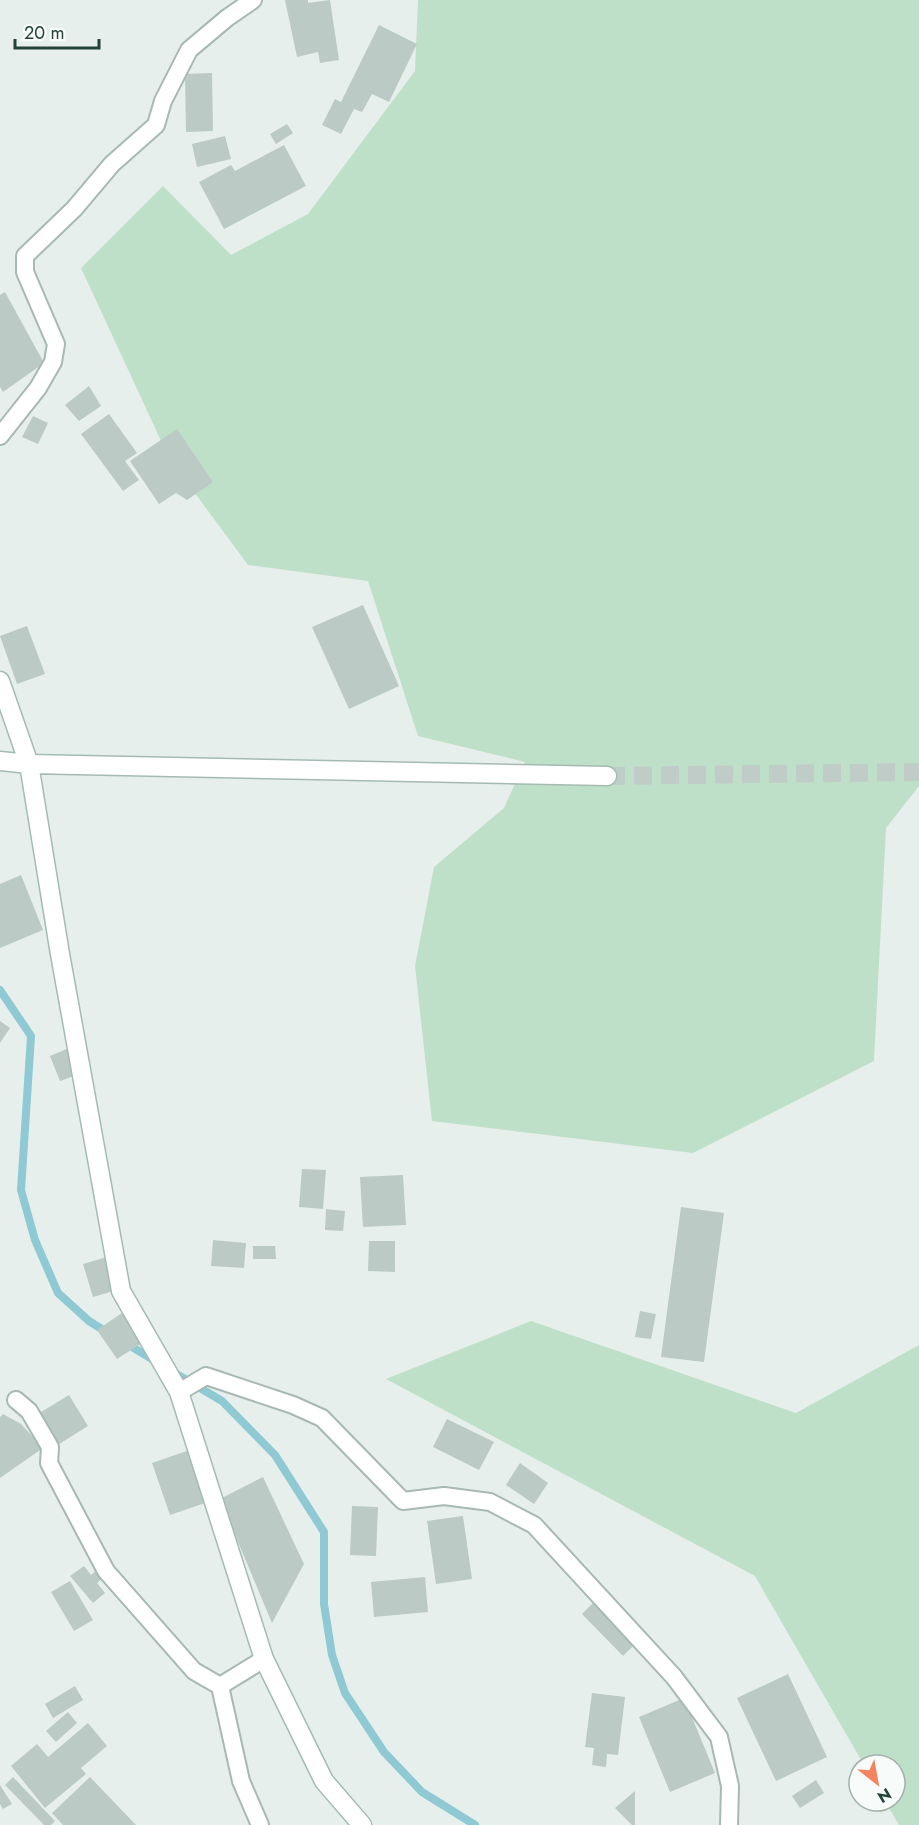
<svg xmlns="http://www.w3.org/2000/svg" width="919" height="1825" font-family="Jost,sans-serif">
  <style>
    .green { fill: #bfe0c8 }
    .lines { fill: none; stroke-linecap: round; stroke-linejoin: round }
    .stream { stroke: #8ec9d4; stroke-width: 8 }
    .building { fill: #bbcac4 }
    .secondary-tunnel { stroke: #bfccc8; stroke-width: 18; stroke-dasharray: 18 9; stroke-linecap: butt }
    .lane-casing { stroke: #a8b8b2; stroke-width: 20 }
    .secondary-casing { stroke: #a4bbb3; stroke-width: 21 }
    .lane { stroke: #fff; stroke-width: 16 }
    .secondary { stroke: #fff; stroke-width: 18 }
  </style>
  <rect width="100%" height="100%" fill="#e6efeb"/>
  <!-- green -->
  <path class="green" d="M 418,0 L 919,0 L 919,786 L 886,828 L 874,1061 L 693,1153 L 432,1121 L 415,966 L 434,867 L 504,808 L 525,762 L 418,736 L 368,581 L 248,565 L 169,458 L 81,268 L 163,186 L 231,255 L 308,214 L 415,71 Z
    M 531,1321 L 796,1413 L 919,1345 L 919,1825 L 899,1825 L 885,1801 L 895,1801 L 895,1765 L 864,1765 L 755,1576 L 386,1379 Z"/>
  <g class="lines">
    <!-- stream -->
    <path class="stream" d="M 0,990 L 31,1036 L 21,1190 L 35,1240 L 58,1293 L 89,1321 L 108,1333
      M 124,1342 L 157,1362
      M 173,1372 L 222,1401 L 275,1455 L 324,1532 L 324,1604 L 332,1655 L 345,1693 L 384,1752 L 422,1792 L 475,1825"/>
  </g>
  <!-- building -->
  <path class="building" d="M 285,0 L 308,0 L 308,3 L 330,0 L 339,60 L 320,63 L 318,52 L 297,57 Z
    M 379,25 L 417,44 L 389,102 L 372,94 L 362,112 L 354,109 L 341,134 L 322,125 L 335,99 L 341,102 Z
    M 212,73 L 213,131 L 186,132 L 185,74 Z
    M 287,124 L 293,133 L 276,144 L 270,134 Z
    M 225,136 L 231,159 L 197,167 L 192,144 Z
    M 284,145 L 306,186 L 224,229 L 199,182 L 231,165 L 235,171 Z
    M 5,292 L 44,363 L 3,392 L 0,387 L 0,295 Z
    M 89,386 L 101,406 L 79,421 L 65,405 Z
    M 109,414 L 137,453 L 125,461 L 139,480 L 123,491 L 81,434 Z
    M 33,416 L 48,423 L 38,444 L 22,437 Z
    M 177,429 L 213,482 L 187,500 L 176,493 L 159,504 L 130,461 Z
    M 363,605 L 399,686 L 349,709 L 312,627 Z
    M 27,626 L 45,674 L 17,684 L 0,636 Z
    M 21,875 L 43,930 L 0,948 L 0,884 Z
    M 0,1021 L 10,1028 L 0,1043 Z
    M 69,1048 L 79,1074 L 60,1081 L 50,1056 Z
    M 302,1169 L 326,1170 L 323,1209 L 299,1207 Z
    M 403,1175 L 406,1225 L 363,1227 L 360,1177 Z
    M 681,1207 L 724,1213 L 704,1362 L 661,1357 Z
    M 326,1209 L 345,1211 L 343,1231 L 325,1230 Z
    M 213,1240 L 246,1243 L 244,1268 L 211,1266 Z
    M 369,1241 L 395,1241 L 395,1272 L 368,1271 Z
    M 253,1246 L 275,1246 L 276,1259 L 253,1259 Z
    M 107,1257 L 117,1290 L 93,1297 L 83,1264 Z
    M 640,1311 L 656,1314 L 651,1339 L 635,1337 Z
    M 122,1313 L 142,1343 L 117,1359 L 97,1330 Z
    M 69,1395 L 88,1426 L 56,1446 L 36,1415 Z
    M 3,1414 L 21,1424 L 43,1448 L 0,1478 L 0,1417 Z
    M 447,1419 L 494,1442 L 479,1470 L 433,1447 Z
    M 187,1451 L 205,1503 L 170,1515 L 152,1463 Z
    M 520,1463 L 548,1483 L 534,1504 L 506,1485 Z
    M 263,1477 L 304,1564 L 272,1623 L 220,1499 Z
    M 352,1506 L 378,1507 L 376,1556 L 350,1555 Z
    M 463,1516 L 472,1579 L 436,1584 L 427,1521 Z
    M 84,1566 L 91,1575 L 97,1570 L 103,1578 L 97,1583 L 105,1593 L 93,1603 L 70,1576 Z
    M 425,1577 L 428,1612 L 374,1617 L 371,1582 Z
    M 70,1581 L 93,1620 L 74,1631 L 51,1592 Z
    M 594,1602 L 635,1644 L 623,1656 L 582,1614 Z
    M 788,1674 L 827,1757 L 776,1781 L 737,1698 Z
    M 75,1686 L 83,1700 L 53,1718 L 45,1704 Z
    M 592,1693 L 625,1697 L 618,1755 L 607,1754 L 606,1767 L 592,1765 L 594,1748 L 585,1747 Z
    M 684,1698 L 715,1773 L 670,1792 L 639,1717 Z
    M 68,1712 L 77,1723 L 56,1742 L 46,1731 Z
    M 88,1723 L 107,1746 L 81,1768 L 86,1774 L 45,1808 L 11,1766 L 37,1744 L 48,1757 Z
    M 13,1777 L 55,1821 L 51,1825 L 44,1825 L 5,1785 Z
    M 90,1777 L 136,1825 L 63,1825 L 52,1813 Z
    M 816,1780 L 824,1793 L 800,1808 L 792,1796 Z
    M 0,1785 L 12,1804 L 3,1809 L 0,1804 Z
    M 635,1791 L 635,1825 L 632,1825 L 615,1808 Z"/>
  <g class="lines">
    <!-- secondary-tunnel -->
    <path class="secondary-tunnel" d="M 607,776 L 919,772"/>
    <defs>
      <path id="lane" d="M 0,436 L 38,388 L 53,362 L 56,344 L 25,272 L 25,256 L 74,209 L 112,164 L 156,125 L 163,101 L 189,50 L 227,18 L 253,0
        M 179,1392 L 206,1376 L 293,1405 L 322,1418 L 403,1501 L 444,1496 L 490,1502 L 534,1525 L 674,1677 L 719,1737 L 730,1786 L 729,1825
        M 16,1400 L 29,1411 L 50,1447 L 49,1463 L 106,1571 L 194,1671 L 220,1686 L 264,1659
        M 220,1686 L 241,1781 L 260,1825"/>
      <path id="secondary" d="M 0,681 L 29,764 L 60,954 L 121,1291 L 179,1392 L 264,1659 L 324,1781 L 362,1825
        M 0,761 L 29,764 L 607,776"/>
    </defs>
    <!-- lane casing -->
    <use href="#lane" class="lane-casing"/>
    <!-- secondary casing -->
    <use href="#secondary" class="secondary-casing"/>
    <!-- lane -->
    <use href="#lane" class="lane"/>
    <!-- secondary -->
    <use href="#secondary" class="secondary"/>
  </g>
  <!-- north arrow -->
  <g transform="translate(877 1783) rotate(149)"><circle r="28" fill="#f7fbf9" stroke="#a3b1ad" stroke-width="1.5"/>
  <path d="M0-4.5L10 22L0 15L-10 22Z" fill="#f4845f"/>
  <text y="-9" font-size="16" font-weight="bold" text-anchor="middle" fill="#24423a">N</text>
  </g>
  <!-- scale -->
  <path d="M15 39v9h84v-9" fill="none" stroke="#24423a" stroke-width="3"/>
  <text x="24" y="39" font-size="18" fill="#24423a" stroke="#f7fbf9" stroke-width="4.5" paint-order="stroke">20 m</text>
</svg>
